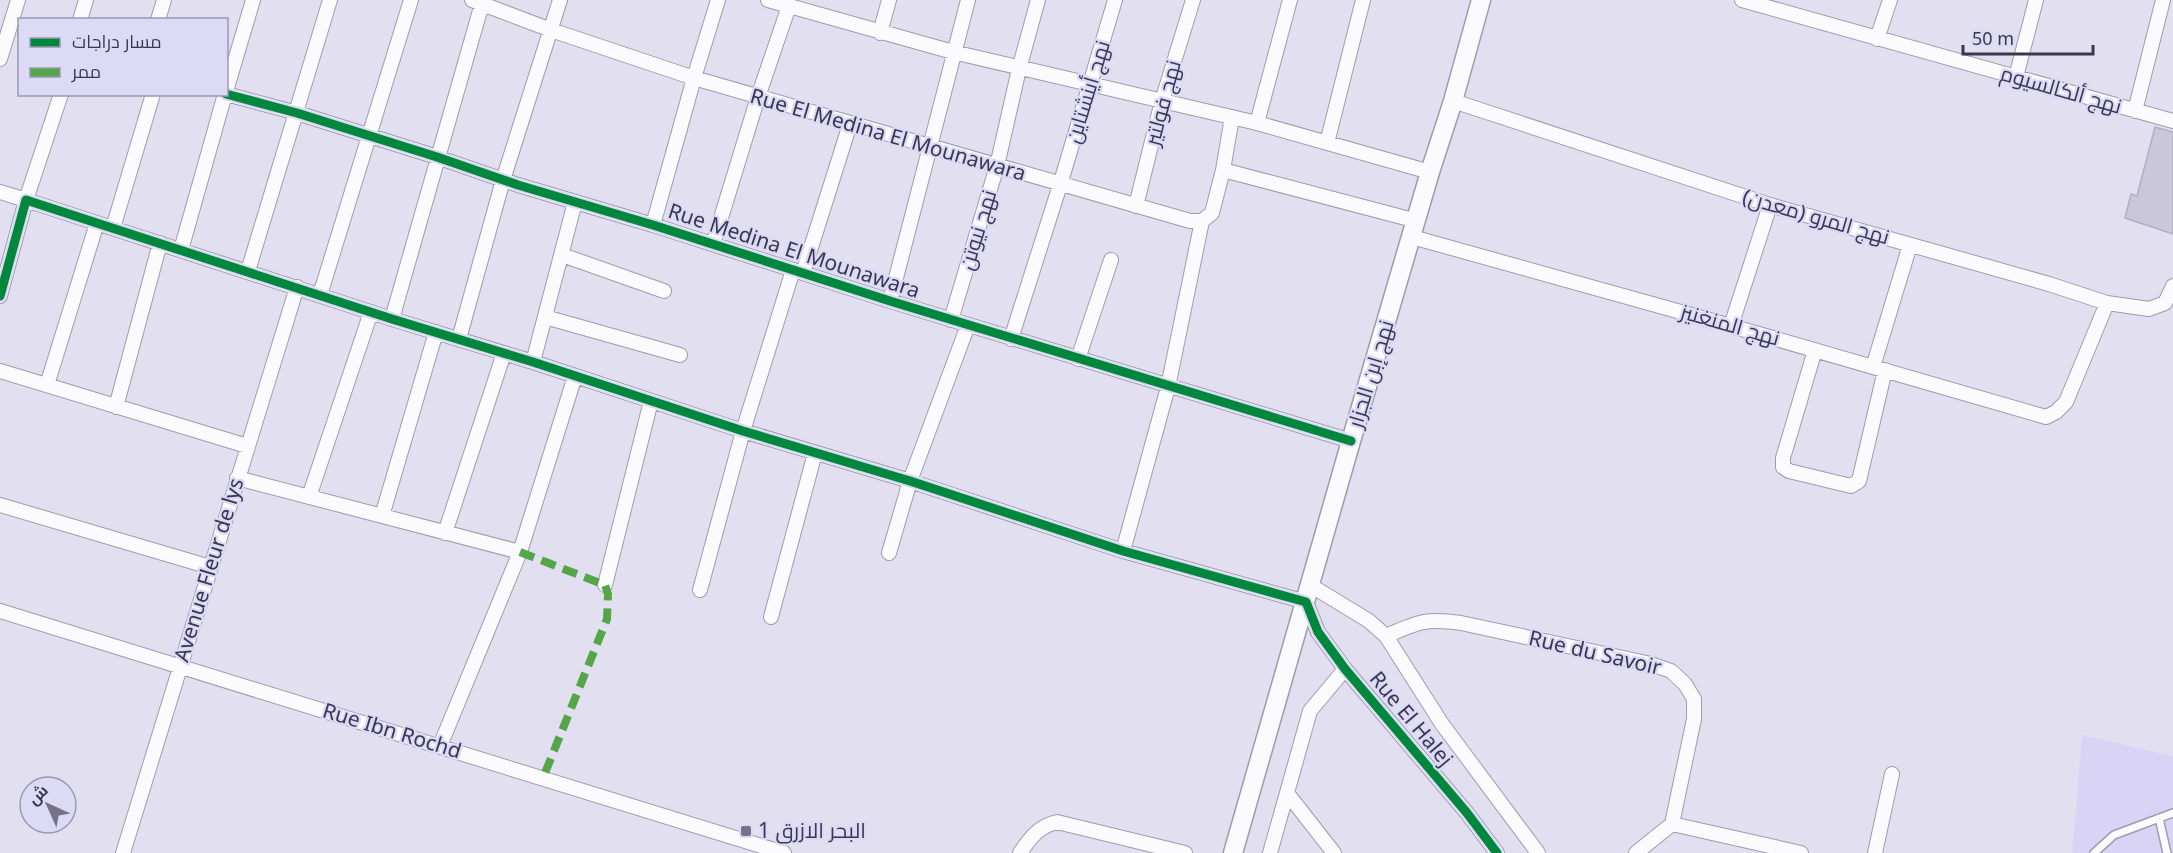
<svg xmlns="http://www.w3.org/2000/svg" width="2173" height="853" font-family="'Noto Sans',Cairo,sans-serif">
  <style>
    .built { fill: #d9d4f5 }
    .shadow { fill: #0003 }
    .building { fill: #cac7dc; stroke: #b1aec2; stroke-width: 1.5 }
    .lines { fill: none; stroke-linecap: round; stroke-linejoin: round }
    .service-casing { stroke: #9e9bad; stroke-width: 10 }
    .minor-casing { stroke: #9e9bad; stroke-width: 16 }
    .tertiary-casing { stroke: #9e9bad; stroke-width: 21 }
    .service { stroke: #fbfafd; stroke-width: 7 }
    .minor { stroke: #fbfafd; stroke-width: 14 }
    .tertiary { stroke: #fbfafd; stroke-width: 18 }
    .quiet { stroke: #54a649; stroke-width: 8; stroke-dasharray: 15 8; stroke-linecap: butt }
    .cycleway-casing { stroke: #dddaf6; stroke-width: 13 }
    .cycleway { stroke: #00873e; stroke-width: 9 }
    .poi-dot { fill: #75728a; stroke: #dddaf6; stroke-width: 2 }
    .labels { text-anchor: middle; stroke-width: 4.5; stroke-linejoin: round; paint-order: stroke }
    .street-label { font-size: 21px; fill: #3b3753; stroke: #dddaf6 }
    .poi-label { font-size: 21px; fill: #3b3753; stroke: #dddaf6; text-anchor: start }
  </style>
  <rect width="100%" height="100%" fill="#e2e0f0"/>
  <!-- built -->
  <path class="built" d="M 2082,735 L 2173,756 L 2173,853 L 2072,853 Z"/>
  <!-- shadow -->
  <path class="shadow" d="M 2173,134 L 2173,234 L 2129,220 L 2126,218 Z"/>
  <!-- building -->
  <path class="building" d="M 2155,127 L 2173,132 L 2173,234 L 2125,218 L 2131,194 L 2137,196 Z"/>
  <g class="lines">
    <defs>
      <path id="service" d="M 2159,818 L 2167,853
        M 2094,853 L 2114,835 L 2173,813"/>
      <path id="minor" d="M 472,0 L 551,30 L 694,78 L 1190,221 L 1202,221 L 1212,213 L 1223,170 L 1232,117
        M 768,0 L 953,52 L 1257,123 L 1430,172
        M 1742,0 L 2173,121
        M 80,20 L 86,0
        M 158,20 L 164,0
        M 880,33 L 889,0
        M 1877,39 L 1890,0
        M 0,59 L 18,0
        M 2016,77 L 2036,0
        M 226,91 L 253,0
        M 226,94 L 297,113 L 437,157 L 518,185 L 653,225 L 890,301 L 1351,441
        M 1453,101 L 1770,205 L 2049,284 L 2107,303 L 2149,309 L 2165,303 L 2173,286
        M 2135,111 L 2163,0
        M 1257,123 L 1290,0
        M 1327,143 L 1363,0
        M 1223,170 L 1417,221
        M 0,192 L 26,200 L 61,94
        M 1136,206 L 1162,101 L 1193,0
        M 653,225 L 694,78 L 718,0
        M 113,228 L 153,94
        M 1412,237 L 1731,326 L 2046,417 L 2056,412 L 2066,402 L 2107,303
        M 713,244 L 758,97 L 789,6
        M 181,250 L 225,94
        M 562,255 L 664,291
        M 248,271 L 330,0
        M 803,273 L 850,124
        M 320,295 L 411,0
        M 0,296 L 26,200 L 392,319 L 533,362 L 743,431 L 910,481 L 1123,551 L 1306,602 L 1318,632 L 1345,669 L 1467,813 L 1497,853
        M 890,301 L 968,0
        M 545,317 L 680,355
        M 392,319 L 483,0
        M 951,320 L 997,166 L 1019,69 L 1038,0
        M 1731,326 L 1770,205
        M 459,339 L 503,180 L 560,0
        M 1011,339 L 1060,185 L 1115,0
        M 1815,350 L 1783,458 L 1783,467 L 1789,471 L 1851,486 L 1859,481 L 1885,370
        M 1078,359 L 1111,260
        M 533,362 L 575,202
        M 1873,367 L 1910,245
        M 0,371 L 247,446
        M 47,385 L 97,223
        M 116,407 L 160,243
        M 237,478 L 520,552
        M 309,497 L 371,312
        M 0,505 L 210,567
        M 382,516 L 436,332
        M 445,533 L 504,353
        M 1123,551 L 1168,387 L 1202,221
        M 889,553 L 910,481 L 968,325
        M 605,585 L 651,401
        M 1310,585 L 1369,621 L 1386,636 L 1442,724 L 1538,853
        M 700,590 L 743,431 L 793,270
        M 0,611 L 784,853
        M 771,617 L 815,453
        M 1386,636 C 1418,622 1425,618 1461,623 L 1651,664 L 1671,671 L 1685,684 L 1694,699 L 1694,719 L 1672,824 L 1636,853
        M 440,746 L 520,552 L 575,376
        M 1287,793 L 1334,853
        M 1672,824 L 1801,853
        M 123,853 L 297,287
        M 1020,853 C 1030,838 1039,826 1057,822 L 1185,853
        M 1270,853 L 1310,711 L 1345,669
        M 1875,853 L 1892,774"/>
      <path id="tertiary" d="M 1233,853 L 1351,441 L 1430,172 L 1453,101 L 1481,0"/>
    </defs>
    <!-- service casing -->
    <use href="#service" class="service-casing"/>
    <!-- minor casing -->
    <use href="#minor" class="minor-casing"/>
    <!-- tertiary casing -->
    <use href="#tertiary" class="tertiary-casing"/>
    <!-- service -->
    <use href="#service" class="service"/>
    <!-- minor -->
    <use href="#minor" class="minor"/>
    <!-- tertiary -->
    <use href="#tertiary" class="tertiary"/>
    <!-- quiet -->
    <path class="quiet" d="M 520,552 L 605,585 L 608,594 L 607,619 L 543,778"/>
    <defs>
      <path id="cycleway" d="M 226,94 L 297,113 L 437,157 L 518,185 L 653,225 L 890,301 L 1351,441
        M 0,296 L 26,200 L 392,319 L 533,362 L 743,431 L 910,481 L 1123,551 L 1306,602 L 1318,632 L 1345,669 L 1467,813 L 1497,853"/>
    </defs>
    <!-- cycleway casing -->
    <use href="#cycleway" class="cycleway-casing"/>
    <!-- cycleway -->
    <use href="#cycleway" class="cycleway"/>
  </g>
  <!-- markers -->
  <rect class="poi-dot" x="740" y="825" width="12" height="12" rx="3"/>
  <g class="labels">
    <!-- street labels -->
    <g class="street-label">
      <text transform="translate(2061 90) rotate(16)" y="7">نهج ألكالسيوم</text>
      <text transform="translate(1088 92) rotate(-73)" y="7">نهج أينشتاين</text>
      <text transform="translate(1163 103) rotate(-75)" y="7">نهج فولتير</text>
      <text transform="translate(888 135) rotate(16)" y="7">Rue El Medina El Mounawara</text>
      <text transform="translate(1816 217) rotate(16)" y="7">نهج المرو (معدن)</text>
      <text transform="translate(978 230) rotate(-73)" y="7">نهج نيوتن</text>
      <text transform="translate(794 251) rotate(18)" y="7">Rue Medina El Mounawara</text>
      <text transform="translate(1730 325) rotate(16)" y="7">نهج المنغنيز</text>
      <text transform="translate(1371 374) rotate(-73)" y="7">نهج إبن الجزار</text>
      <text transform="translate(209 570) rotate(-73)" y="7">Avenue Fleur de lys</text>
      <text transform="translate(1595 653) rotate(13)" y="7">Rue du Savoir</text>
      <text transform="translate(1411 719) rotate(50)" y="7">Rue El Halej</text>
      <text transform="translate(392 731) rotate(17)" y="7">Rue Ibn Rochd</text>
    </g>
    <!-- poi labels -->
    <g class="poi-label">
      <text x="758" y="838">1 البحر الازرق</text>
    </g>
  </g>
  <!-- legend -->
  <rect x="18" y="18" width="210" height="78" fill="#dddaf6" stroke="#9c99b5" stroke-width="1.5"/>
  <rect x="30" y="38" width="30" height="9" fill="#00873e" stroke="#9c99b5" stroke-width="1.5"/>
  <text x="72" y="48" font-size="18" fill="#3b3753">مسار دراجات</text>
  <rect x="30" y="68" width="30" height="9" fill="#54a649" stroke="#9c99b5" stroke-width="1.5"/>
  <text x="72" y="78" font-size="18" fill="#3b3753">ممر</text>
  <!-- north arrow -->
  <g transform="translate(48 805) rotate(315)"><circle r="28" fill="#dddaf6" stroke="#9c99b5" stroke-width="1.5"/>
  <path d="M0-4.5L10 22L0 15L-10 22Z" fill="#75728a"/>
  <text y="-9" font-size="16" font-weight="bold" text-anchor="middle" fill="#3b3753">ش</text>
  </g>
  <!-- scale -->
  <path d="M1963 45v9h130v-9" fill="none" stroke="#3b3753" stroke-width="3"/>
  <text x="1972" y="45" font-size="18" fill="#3b3753" stroke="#dddaf6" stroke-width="4.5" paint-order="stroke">50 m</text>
</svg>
